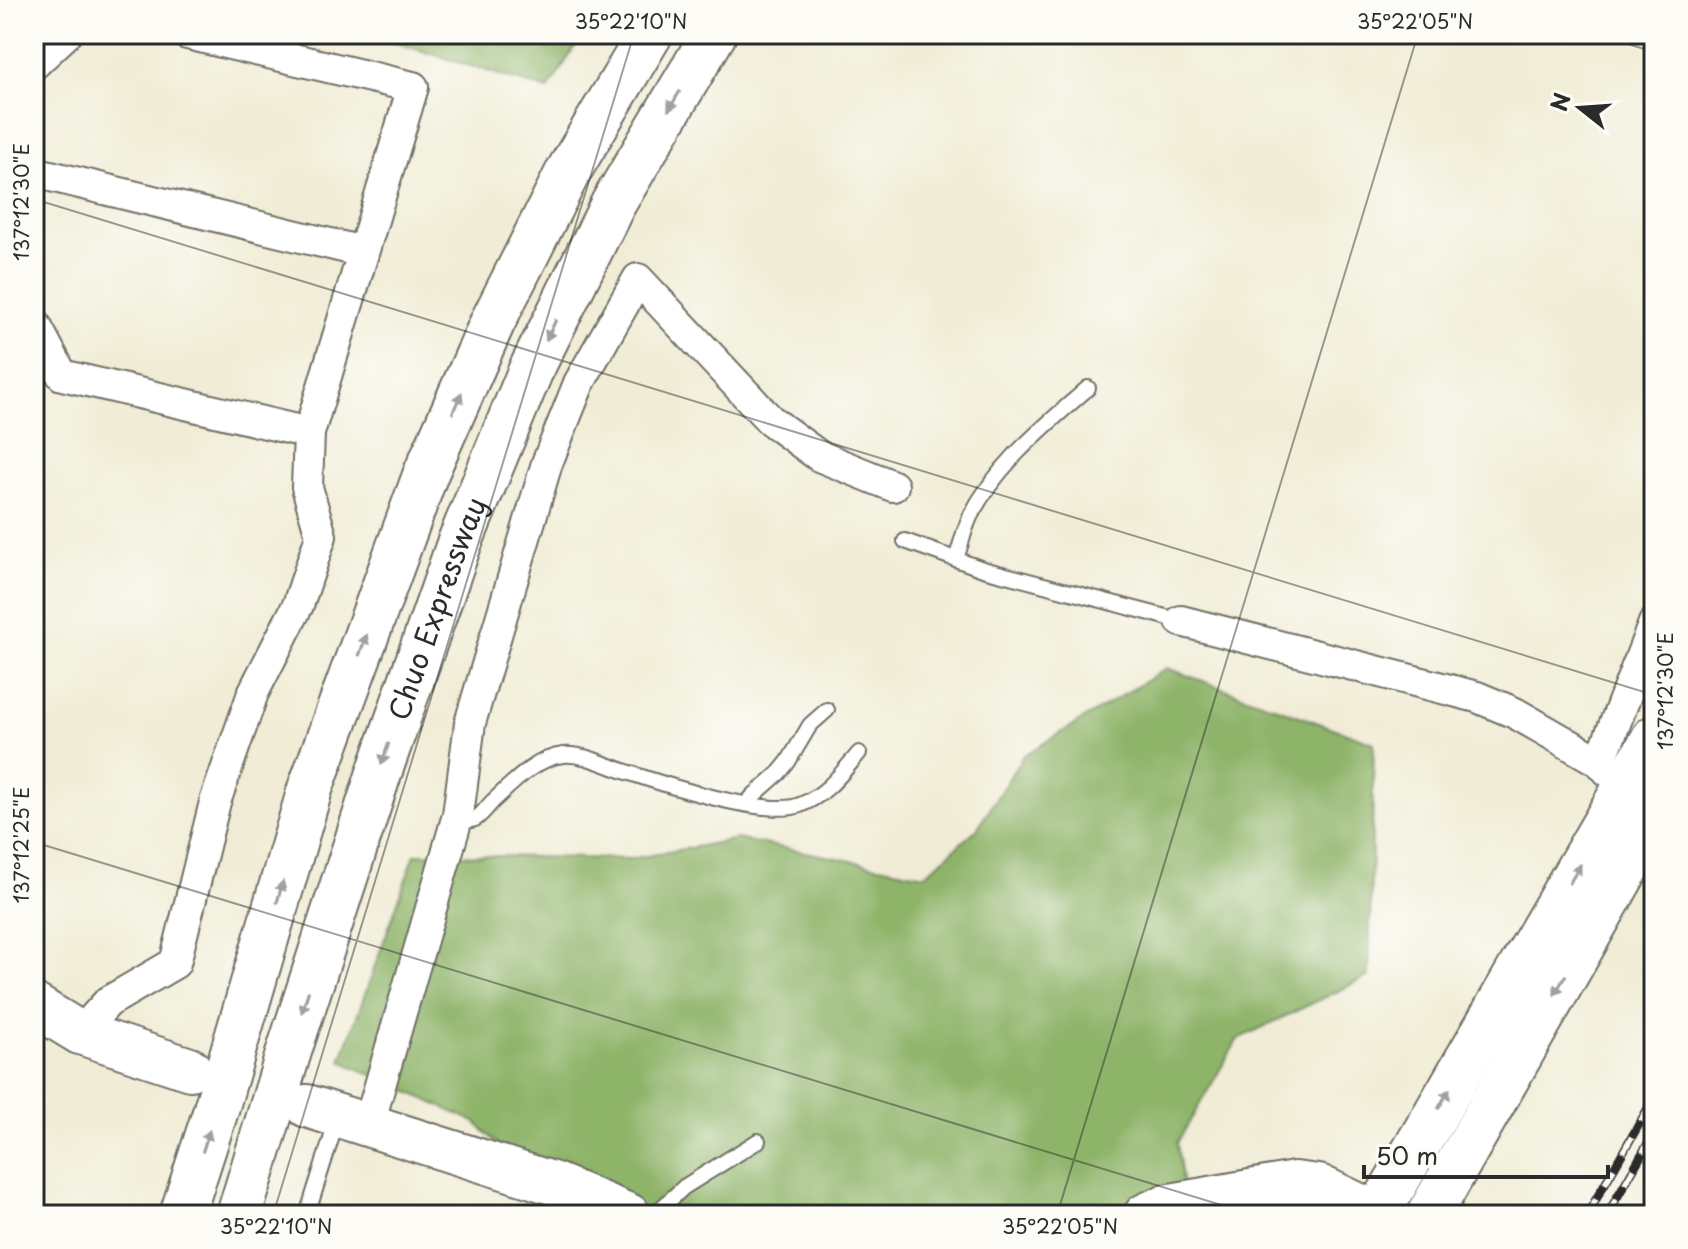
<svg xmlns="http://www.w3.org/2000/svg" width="1688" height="1249" font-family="'Playpen Sans',sans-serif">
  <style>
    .forest { fill: #8eb469; stroke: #5c704a; stroke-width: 2 }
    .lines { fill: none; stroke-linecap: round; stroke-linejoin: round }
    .lane-casing { stroke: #706f66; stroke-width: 18 }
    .street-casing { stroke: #706f66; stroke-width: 34 }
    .secondary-casing { stroke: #706f66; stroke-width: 46 }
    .highway-casing { stroke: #706f66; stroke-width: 48 }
    .lane { stroke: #fff; stroke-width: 14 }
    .street { stroke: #fff; stroke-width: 30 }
    .secondary { stroke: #fff; stroke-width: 42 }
    .highway { stroke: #fff; stroke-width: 44 }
    .rail-casing { stroke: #2b2b2b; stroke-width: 9 }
    .rail { stroke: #fdfcf7; stroke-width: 6; stroke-dasharray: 18; stroke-linecap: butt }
    .oneway { fill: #a0a0a0 }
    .ticks { fill: none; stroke: #2b2b2b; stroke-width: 2; stroke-opacity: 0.45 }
    .labels { text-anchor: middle; stroke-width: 8; stroke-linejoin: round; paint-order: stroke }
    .street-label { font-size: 28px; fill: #2b2b2b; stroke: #fdfcf7 }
    .neatline { fill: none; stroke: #2b2b2b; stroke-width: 3 }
    .ticks-label { font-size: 20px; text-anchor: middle; fill: #2b2b2b }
  </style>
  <rect width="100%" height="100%" fill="#fdfcf7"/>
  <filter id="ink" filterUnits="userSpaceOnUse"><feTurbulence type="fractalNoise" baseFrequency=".0125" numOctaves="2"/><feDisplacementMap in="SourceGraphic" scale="16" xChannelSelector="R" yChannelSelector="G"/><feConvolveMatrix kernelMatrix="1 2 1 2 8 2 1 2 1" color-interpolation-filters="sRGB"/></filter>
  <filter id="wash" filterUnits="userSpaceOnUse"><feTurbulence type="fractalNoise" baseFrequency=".006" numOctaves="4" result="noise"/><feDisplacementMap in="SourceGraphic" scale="32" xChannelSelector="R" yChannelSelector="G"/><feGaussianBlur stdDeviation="1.8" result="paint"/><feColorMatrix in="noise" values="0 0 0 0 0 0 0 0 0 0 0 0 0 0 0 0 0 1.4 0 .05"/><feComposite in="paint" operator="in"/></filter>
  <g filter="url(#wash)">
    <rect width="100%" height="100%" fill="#f0ecd5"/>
    <!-- forest -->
    <path class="forest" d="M 367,34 L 583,34 L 548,90 Z
      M 1167,668 L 1374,743 L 1369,976 L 1238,1039 L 1177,1143 L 1187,1215 L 570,1215 L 475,1122 L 341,1061 L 415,854 L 630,859 L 737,839 L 925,875 L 977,829 L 1023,756 Z"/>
  </g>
  <g filter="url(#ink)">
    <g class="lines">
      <defs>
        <path id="lane" d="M 905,541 L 983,569 L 1181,621
          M 956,559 C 961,545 964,530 970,517 C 997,464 1044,427 1088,388
          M 746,804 L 753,796 L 779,773 L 788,762 L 810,725 L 827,710
          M 456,821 C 461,821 470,821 475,819 C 481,816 487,807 492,802 C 512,784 535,758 563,755 C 584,753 607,766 627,772 C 662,784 769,818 800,805 C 826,795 841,774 859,753
          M 307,1215 L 338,1117
          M 654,1215 L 684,1187 L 758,1141"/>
        <path id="street" d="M 187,34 L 413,87 L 309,433
          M 34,64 L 66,34
          M 34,172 L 363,252
          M 34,322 L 62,375 L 309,433 L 307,487 L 321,536 L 298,605 L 253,693 L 215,802 L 175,963 L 108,1002 L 80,1033
          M 1181,621 L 1477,697 L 1515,713 L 1600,762
          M 1654,623 L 1600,762 L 1608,771 L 1654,803
          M 368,1127 L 458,815 L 470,723 L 547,463 L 579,383 L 638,279 L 770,420 L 819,456 L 893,486
          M 1266,1215 L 1295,1183"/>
        <path id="secondary" d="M 34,1005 L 80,1033 L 190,1069
          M 307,1106 L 555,1184 L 629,1215
          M 1145,1215 L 1165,1206 L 1295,1183 L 1319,1186 L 1380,1215"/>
        <g id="highway">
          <path d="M 182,1215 L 215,1113 L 310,789 L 426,473 L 493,321 L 568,172 L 650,34"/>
          <path id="s1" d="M 239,1215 L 290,1048 L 379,773 L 459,544 L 530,372 L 613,204 L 714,34"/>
          <path d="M 1377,1215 L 1654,738"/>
          <path d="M 1429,1215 L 1654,820"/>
        </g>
      </defs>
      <!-- lane casing -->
      <use href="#lane" class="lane-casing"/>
      <!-- street casing -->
      <use href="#street" class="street-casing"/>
      <!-- secondary casing -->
      <use href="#secondary" class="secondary-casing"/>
      <!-- highway casing -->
      <use href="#highway" class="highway-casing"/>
      <!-- lane -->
      <use href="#lane" class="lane"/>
      <!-- street -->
      <use href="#street" class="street"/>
      <!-- secondary -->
      <use href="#secondary" class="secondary"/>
      <!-- highway -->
      <use href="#highway" class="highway"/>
      <defs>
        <path id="rail" d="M 1587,1215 L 1654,1098
          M 1607,1215 L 1654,1133"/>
      </defs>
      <!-- rail casing -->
      <use href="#rail" class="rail-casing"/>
      <!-- rail -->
      <use href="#rail" class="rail"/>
    </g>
    <!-- one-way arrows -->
    <defs><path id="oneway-solid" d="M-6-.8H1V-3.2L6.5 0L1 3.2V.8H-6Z" transform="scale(2)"/></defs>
    <g class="oneway">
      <use href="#oneway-solid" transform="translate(674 101) rotate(121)"/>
      <use href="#oneway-solid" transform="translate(551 330) rotate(116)"/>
      <use href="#oneway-solid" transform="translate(457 403) rotate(-66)"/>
      <use href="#oneway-solid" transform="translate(363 645) rotate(-70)"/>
      <use href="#oneway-solid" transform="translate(385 754) rotate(109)"/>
      <use href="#oneway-solid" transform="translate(1575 874) rotate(-60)"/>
      <use href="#oneway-solid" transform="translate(280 892) rotate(-74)"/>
      <use href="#oneway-solid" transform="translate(1560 985) rotate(120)"/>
      <use href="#oneway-solid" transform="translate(305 1002) rotate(108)"/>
      <use href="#oneway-solid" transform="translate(1444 1099) rotate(-60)"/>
      <use href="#oneway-solid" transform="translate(206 1141) rotate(-72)"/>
    </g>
  </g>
  <!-- ticks -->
  <path class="ticks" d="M 1595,34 L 1654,52M 34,199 L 1654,695M 34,842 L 1254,1215M 273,1215 L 634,34M 1057,1215 L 1418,34"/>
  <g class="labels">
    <!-- street labels -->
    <g class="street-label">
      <text dy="10" stroke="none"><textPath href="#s1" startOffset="638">Chuo Expressway</textPath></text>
    </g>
  </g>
  <!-- margin -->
  <rect width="1688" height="1249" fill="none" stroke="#fdfcf7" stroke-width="88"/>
  <!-- north arrow -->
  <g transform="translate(1580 108) rotate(287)" stroke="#fdfcf7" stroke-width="6" paint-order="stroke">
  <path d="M0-6L14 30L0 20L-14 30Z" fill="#2b2b2b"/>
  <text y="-12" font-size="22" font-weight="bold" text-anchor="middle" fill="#2b2b2b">N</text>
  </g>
  <!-- scale -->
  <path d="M1364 1165v12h244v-12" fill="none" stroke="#2b2b2b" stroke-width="4"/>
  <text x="1376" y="1165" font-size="24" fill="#2b2b2b" stroke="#fdfcf7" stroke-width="6" paint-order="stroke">50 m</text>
  <rect x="44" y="44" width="1600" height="1161" class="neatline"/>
  <g class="ticks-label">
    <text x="631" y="29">35°22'10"N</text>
    <text x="1415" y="29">35°22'05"N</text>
    <text transform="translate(22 202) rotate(-90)" y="7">137°12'30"E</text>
    <text transform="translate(1666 691) rotate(-90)" y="7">137°12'30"E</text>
    <text transform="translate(22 845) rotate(-90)" y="7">137°12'25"E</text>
    <text x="276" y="1234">35°22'10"N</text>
    <text x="1060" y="1234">35°22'05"N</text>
  </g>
</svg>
